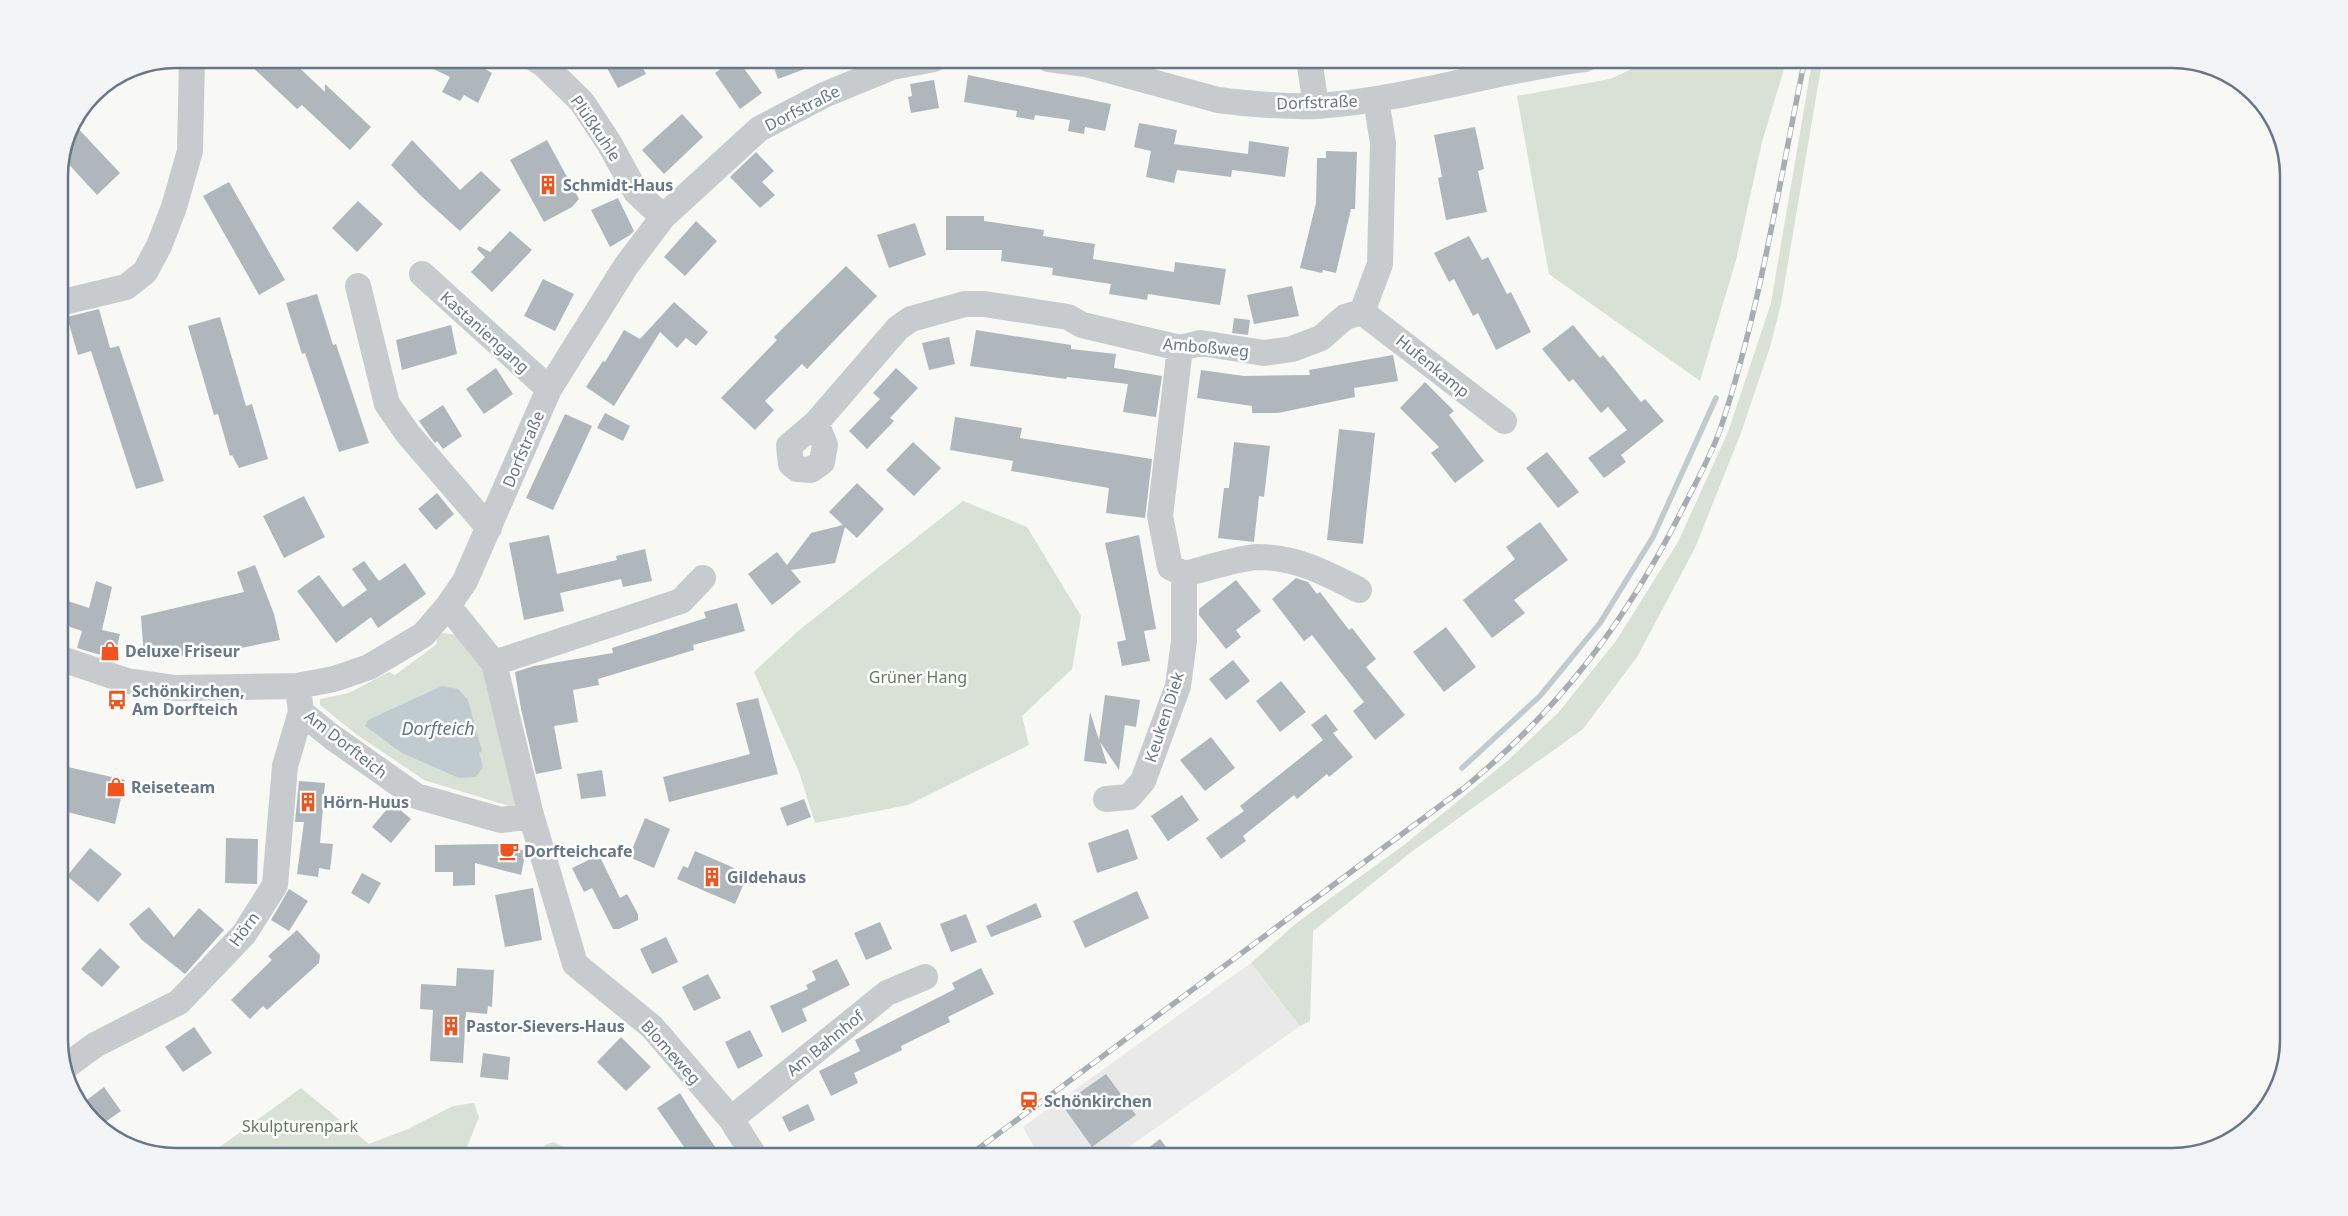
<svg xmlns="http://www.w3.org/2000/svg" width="2348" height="1216" font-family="'Noto Sans',sans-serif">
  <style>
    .built { fill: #e8e9e8 }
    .green { fill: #d9e0d5 }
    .water { fill: #c0cbd0 }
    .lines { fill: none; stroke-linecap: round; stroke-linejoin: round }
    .stream { stroke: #c0cbd0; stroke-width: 5.5 }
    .building { fill: #afb7bd }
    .minor { stroke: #c7cbce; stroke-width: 26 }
    .rail-casing { stroke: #a7adb3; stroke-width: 5.5 }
    .rail { stroke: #fff; stroke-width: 4; stroke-dasharray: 11; stroke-linecap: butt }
    .labels { text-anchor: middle; stroke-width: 5; stroke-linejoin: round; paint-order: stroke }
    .street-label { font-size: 16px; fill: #657788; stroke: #fff }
    .poi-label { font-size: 16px; font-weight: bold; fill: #657788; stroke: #fff; text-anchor: start }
    .park-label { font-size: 16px; fill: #657960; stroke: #fff }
    .water-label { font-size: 18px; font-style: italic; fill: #607983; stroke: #fff }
    .rim { fill: none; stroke: #657788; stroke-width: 2.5 }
  </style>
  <rect width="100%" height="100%" fill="#f8f8f4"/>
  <!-- built -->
  <path class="built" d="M 1251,963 L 1300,1026 L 1115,1157 L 1084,1157 L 1079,1150 L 1066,1150 L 1055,1157 L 1039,1157 L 1023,1127 Z"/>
  <!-- green -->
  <path class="green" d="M 1752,59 L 1787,59 L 1762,142 L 1736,260 L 1700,381 L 1549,274 L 1517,96 L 1610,79 L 1643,64 Z
    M 1811,68 L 1821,68 L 1781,304 L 1770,347 L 1741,433 L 1695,548 L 1637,657 L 1583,729 L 1410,853 L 1313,931 L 1310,1021 L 1300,1026 L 1251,963 L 1299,921 L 1404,845 L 1506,762 L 1558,713 L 1616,641 L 1678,542 L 1728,432 L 1771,303 Z
    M 963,501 L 1027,527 L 1081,616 L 1072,669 L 1022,716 L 1029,745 L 908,805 L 815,823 L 799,772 L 754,672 L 798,631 Z
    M 443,633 L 458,635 L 482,663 L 519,809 L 424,780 L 356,734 L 320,705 L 320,699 L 349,693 L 389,672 L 395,675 L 437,644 L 436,638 Z
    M 301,1088 L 369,1144 L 408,1129 L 453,1106 L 474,1103 L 479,1117 L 463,1157 L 206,1157 Z
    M 553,1142 L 565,1147 L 567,1157 L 541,1157 L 545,1145 Z"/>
  <!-- water -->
  <path class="water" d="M 442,686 L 458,689 L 468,700 L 482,751 L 479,753 L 483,767 L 476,777 L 459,778 L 402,753 L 365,726 L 368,720 Z"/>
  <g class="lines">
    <!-- stream -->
    <path class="stream" d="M 1462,768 L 1540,696 L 1600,623 L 1653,537 L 1716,398"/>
  </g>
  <!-- building -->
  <path class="building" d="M 244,59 L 290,59 L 325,92 L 325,84 L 371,127 L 350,150 L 302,105 L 297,109 Z
    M 413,59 L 468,59 L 492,73 L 478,103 L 464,95 L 460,101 L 442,92 L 450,77 Z
    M 602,59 L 638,59 L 646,74 L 618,88 Z
    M 716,59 L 737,59 L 762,93 L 740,109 L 715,73 L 722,68 Z
    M 771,59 L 829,59 L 829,60 L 778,79 Z
    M 968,75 L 1111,104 L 1105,131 L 1085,127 L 1084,134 L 1068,131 L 1070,120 L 1035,115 L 1034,120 L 1016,117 L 1017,111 L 964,102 Z
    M 934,80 L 939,108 L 911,113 L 908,97 L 912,96 L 910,84 Z
    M 682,114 L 703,137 L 664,174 L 642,150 Z
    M 73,123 L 120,173 L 97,195 L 62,157 L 68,131 Z
    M 1139,123 L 1177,130 L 1174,144 L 1248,154 L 1249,141 L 1289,147 L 1285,177 L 1232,170 L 1231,177 L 1177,170 L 1174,183 L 1146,177 L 1151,151 L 1134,147 Z
    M 1475,127 L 1484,169 L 1478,171 L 1487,212 L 1446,220 L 1438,178 L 1442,177 L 1434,135 Z
    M 412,140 L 460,190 L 481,171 L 501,190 L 460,231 L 420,195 L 391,165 Z
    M 547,140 L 579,199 L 572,207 L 544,222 L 510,160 Z
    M 1326,151 L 1357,152 L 1355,209 L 1351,209 L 1336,273 L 1323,270 L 1322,273 L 1300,268 L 1316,203 L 1317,158 L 1326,158 Z
    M 756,152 L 774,171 L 762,182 L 775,195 L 760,208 L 730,177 Z
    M 229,182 L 285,280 L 259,295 L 203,196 Z
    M 618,198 L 634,231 L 630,235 L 610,247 L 591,210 Z
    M 358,201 L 383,224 L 357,252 L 332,228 Z
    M 946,216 L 984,216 L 984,221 L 1044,230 L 1043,236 L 1095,244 L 1093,259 L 1174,272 L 1175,262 L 1226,269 L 1220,305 L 1148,294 L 1147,300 L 1109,294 L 1111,284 L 1052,275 L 1053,268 L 1001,261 L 1002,250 L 946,250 Z
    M 696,221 L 717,241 L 685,276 L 664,257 Z
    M 915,223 L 926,255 L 889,268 L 877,235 Z
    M 510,231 L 532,250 L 492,292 L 471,272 L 485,257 L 477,249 L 479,246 L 490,252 Z
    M 1469,236 L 1482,260 L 1488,257 L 1507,294 L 1511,292 L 1531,332 L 1496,350 L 1478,313 L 1473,316 L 1454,279 L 1449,282 L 1434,253 Z
    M 846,266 L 877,296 L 807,369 L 802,364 L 765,401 L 774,410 L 755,430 L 721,398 L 777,340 L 774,337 Z
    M 543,279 L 574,294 L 555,331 L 524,316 Z
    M 1292,286 L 1299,316 L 1254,324 L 1247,295 Z
    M 317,294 L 333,345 L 336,344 L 369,443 L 339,452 L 305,353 L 302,354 L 286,303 Z
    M 674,302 L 708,332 L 696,346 L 686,338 L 677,348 L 660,332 L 614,406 L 586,387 L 603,361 L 605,362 L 624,330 L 640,339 Z
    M 99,309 L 110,348 L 119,346 L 164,481 L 136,489 L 91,351 L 78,355 L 67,317 Z
    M 220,317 L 246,406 L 252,404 L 268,459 L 239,468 L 232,455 L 230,456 L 218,414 L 214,415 L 188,326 Z
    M 1234,318 L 1250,320 L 1248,335 L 1232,333 Z
    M 451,325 L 457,354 L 402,370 L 396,340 Z
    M 1573,325 L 1600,358 L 1603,355 L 1641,402 L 1645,399 L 1664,421 L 1621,455 L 1626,462 L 1604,478 L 1588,458 L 1627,430 L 1608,407 L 1601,413 L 1573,379 L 1569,382 L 1542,349 Z
    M 976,330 L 1071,345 L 1071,349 L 1116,354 L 1114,368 L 1162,376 L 1156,417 L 1123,412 L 1128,384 L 1067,377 L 1066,379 L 970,366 Z
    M 949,337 L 955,364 L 929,370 L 922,343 Z
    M 1393,355 L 1398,381 L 1354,388 L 1355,397 L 1278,413 L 1252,413 L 1252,406 L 1197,398 L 1201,370 L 1244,376 L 1310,375 L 1309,370 Z
    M 496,368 L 513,394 L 484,414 L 466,389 Z
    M 896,368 L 918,388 L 890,418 L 894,421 L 867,449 L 849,431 L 880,399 L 873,393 Z
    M 1425,382 L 1454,411 L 1449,415 L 1484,461 L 1455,483 L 1431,453 L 1439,447 L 1400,408 Z
    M 443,405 L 462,436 L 443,449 L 437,441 L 435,443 L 431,438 L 419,421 Z
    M 605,413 L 630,426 L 623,441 L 597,428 Z
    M 565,414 L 592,426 L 553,510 L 526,498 Z
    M 955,417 L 1022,428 L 1020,438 L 1152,459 L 1145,518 L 1106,513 L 1109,488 L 1011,471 L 1013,461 L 950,450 Z
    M 1339,429 L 1375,433 L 1363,544 L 1327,540 Z
    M 913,442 L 941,468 L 914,496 L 886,470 Z
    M 1234,442 L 1270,446 L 1264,497 L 1259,496 L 1254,542 L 1218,538 L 1224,488 L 1229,488 Z
    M 1547,452 L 1579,492 L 1558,508 L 1526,468 Z
    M 857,483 L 884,509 L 857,538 L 845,527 L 835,563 L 791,570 L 801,582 L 772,605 L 748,574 L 777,552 L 787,565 L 811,533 L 843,525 L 829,512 Z
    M 437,493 L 454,514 L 436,530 L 418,509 Z
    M 304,496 L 325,537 L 284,558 L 263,516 Z
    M 1540,522 L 1568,560 L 1514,600 L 1525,613 L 1492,638 L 1463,600 L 1515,559 L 1506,547 Z
    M 549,535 L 557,574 L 617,560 L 616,556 L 645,549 L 652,581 L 623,587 L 621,579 L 560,593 L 564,611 L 524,620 L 509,543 Z
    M 1139,535 L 1156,629 L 1144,631 L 1150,661 L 1122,666 L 1117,642 L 1126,640 L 1105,543 Z
    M 364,561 L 379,581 L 405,563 L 426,594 L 378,628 L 371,617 L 336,643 L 297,591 L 319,575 L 343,607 L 367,590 L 352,569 Z
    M 255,565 L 274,614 L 280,640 L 216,653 L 144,658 L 141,616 L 244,592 L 237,572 Z
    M 1296,578 L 1308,582 L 1317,594 L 1320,592 L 1349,630 L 1352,628 L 1376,659 L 1366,667 L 1405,715 L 1375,740 L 1353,711 L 1364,702 L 1312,635 L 1304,641 L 1272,599 Z
    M 1236,580 L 1261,611 L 1236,630 L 1241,637 L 1226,649 L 1199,615 L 1199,609 Z
    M 96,581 L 112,587 L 102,630 L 120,634 L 114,659 L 77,648 L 82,631 L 59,623 L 59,598 L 89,608 Z
    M 737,603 L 745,631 L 693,645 L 694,650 L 598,679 L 599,685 L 573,690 L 578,722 L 554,726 L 562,769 L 536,774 L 521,709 L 515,672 L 534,666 L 613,653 L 612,648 L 706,618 L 704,612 Z
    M 1446,627 L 1476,667 L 1444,692 L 1413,652 Z
    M 1233,660 L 1250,681 L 1226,700 L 1209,679 Z
    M 1281,681 L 1306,712 L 1280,732 L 1256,701 Z
    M 1105,695 L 1140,700 L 1136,727 L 1125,725 L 1119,770 L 1100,742 L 1107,764 L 1084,761 L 1090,712 L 1099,740 Z
    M 758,698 L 778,774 L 669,802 L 663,777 L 750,754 L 736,703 Z
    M 1326,714 L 1338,730 L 1333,733 L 1353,757 L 1329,777 L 1327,774 L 1297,799 L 1294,795 L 1243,836 L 1246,841 L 1221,859 L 1206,838 L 1244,811 L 1240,806 L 1323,740 L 1311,725 Z
    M 1211,737 L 1235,768 L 1205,791 L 1180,760 Z
    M 59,765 L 125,780 L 115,824 L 59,810 Z
    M 602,770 L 606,796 L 581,799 L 577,774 Z
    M 299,781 L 325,783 L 320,843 L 333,844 L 330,870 L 319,868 L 318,877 L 297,874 L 304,822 L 295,822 Z
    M 1182,795 L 1199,820 L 1168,841 L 1151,816 Z
    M 804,799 L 811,817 L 787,826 L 780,808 Z
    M 392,803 L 411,819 L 391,843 L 372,827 Z
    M 645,818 L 670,829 L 654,868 L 629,857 Z
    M 1128,829 L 1138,859 L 1097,873 L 1088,843 Z
    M 226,838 L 258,839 L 257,884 L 225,883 Z
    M 500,844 L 526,851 L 521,875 L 475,863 L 475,885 L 453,886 L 453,872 L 435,872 L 435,845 Z
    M 90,848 L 122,874 L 98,902 L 67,876 Z
    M 695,851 L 748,874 L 735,904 L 677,879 L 683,866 L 688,868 Z
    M 599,855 L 620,898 L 627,894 L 638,914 L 638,920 L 619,929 L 613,929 L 592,888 L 584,892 L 572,868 Z
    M 362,873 L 381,883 L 369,904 L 351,893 Z
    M 533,888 L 542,940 L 505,947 L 495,895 Z
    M 289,889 L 308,901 L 289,931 L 271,920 Z
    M 1137,891 L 1149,918 L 1085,948 L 1073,921 Z
    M 1036,903 L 1042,917 L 991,937 L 986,926 Z
    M 149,907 L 174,937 L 199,908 L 224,930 L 185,974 L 142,940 L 129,924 Z
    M 966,914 L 977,942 L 951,952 L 940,924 Z
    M 880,922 L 892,949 L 866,960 L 854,933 Z
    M 297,930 L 320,955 L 319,963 L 267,1010 L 263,1006 L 250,1019 L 231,1000 L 272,960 L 268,956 Z
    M 666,937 L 678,962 L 652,974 L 640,949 Z
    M 100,948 L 120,967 L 102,987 L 81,969 Z
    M 837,959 L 850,985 L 802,1009 L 807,1021 L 782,1033 L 770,1006 L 808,989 L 806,985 L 816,980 L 812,971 Z
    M 457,968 L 494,970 L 492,1007 L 488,1006 L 487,1014 L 466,1012 L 463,1063 L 430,1061 L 433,1010 L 420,1009 L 421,984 L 456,986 Z
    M 981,968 L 994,994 L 948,1017 L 950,1022 L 901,1046 L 902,1050 L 854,1073 L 858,1083 L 831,1096 L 819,1071 L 860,1051 L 855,1040 L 955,989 L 952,983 Z
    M 708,974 L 721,998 L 694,1011 L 682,987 Z
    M 194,1027 L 212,1053 L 183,1072 L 165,1047 Z
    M 750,1030 L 763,1056 L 738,1069 L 725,1042 Z
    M 621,1037 L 651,1067 L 626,1091 L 597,1062 Z
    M 483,1053 L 510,1057 L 508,1080 L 480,1077 Z
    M 1106,1074 L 1136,1115 L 1092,1147 L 1062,1105 Z
    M 104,1087 L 121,1111 L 101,1125 L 83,1103 Z
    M 680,1093 L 696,1119 L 722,1157 L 691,1157 L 657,1108 Z
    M 808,1104 L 815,1120 L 789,1132 L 782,1117 Z
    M 1160,1139 L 1174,1157 L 1136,1157 Z"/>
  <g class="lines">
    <!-- minor -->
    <path class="minor" d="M 535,59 L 543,64 L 582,102 L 609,143 L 636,192 L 663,217
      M 1049,59 L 1086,64 L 1218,100 C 1250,104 1284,107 1317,106 C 1408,100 1495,70 1585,59
      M 1309,59 L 1316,106
      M 422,274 L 549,389
      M 358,286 L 387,404 L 408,434 L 489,528
      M 59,303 L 126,287 L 145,272 L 159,246 L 174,207 L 190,151 L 192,59
      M 1362,312 L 1504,421
      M 816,423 L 825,445 L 822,462 L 811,470 L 797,469 L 791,464 L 789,446 L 816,423 L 898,328 L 911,319 L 965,304 L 984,304 L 1068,317 L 1082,325 L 1180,348 L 1201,343 L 1264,353 L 1292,349 L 1321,338 L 1345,317 L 1362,312 L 1380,264 L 1383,143 L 1376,99
      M 1184,574 C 1205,569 1238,558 1258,557 C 1296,557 1326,573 1359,590
      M 448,606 L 494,663 L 531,815 L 575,964 L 652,1027 L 731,1119 L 755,1157
      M 59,658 L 127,681 L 176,688 L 297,686 L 334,679 L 369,667 L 423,635 L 448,606 L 465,581 L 549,389 L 626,266 L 663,217 L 759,129 L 824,95 L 892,67 L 934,59
      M 494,663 L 681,601 L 703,578
      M 299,696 L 301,712 L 332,737 L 416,796 L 501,820 L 525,817
      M 1106,799 L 1129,797 L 1143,781 L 1178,686 L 1184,641 L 1184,574 L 1170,567 L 1160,516 L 1180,348
      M 65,1067 L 95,1045 L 179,1002 L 244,934 L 275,885 L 285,766 L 301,712
      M 731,1119 L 887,993 L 925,977"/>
    <defs>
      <path id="rail" d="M 967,1157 L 1464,788 C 1562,707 1628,619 1684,506 C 1697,480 1712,454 1721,427 C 1761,307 1779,182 1805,59"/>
    </defs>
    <!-- rail casing -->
    <use href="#rail" class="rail-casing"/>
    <!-- rail -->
    <use href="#rail" class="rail"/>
  </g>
  <!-- icons -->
  <defs>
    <symbol id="building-bare" viewBox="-9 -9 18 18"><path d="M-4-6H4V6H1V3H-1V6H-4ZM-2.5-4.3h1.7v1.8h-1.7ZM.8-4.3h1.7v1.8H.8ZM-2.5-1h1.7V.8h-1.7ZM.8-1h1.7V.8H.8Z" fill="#ef531e" stroke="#fff" stroke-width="2.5" paint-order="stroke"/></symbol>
    <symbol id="shop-bare" viewBox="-9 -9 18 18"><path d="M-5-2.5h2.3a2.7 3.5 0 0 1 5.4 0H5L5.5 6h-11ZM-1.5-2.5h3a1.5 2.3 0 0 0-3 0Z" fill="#ef531e" stroke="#fff" stroke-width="2.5" paint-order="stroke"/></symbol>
    <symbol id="bus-bare" viewBox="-9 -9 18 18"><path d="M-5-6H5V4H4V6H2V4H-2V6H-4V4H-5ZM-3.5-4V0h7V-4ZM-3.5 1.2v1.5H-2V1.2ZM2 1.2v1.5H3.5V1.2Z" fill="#ef531e" stroke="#fff" stroke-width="2.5" paint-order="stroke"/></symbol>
    <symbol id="cafe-bare" viewBox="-9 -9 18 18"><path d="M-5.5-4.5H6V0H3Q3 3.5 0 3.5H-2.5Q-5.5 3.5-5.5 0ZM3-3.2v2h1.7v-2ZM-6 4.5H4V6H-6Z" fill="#ef531e" stroke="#fff" stroke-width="2.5" paint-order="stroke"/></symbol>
    <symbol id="station-bare" viewBox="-9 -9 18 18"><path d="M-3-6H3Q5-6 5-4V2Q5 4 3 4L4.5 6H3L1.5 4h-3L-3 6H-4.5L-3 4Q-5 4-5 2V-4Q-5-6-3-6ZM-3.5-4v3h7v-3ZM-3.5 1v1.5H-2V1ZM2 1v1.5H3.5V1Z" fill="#ef531e" stroke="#fff" stroke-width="2.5" paint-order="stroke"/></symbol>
  </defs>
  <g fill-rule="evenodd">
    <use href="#building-bare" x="534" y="171" width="28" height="28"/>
    <use href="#shop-bare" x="96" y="637" width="28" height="28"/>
    <use href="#bus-bare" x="103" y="686" width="28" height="28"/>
    <use href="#shop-bare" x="102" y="773" width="28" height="28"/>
    <use href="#building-bare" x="294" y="788" width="28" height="28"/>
    <use href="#cafe-bare" x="495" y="837" width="28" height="28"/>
    <use href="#building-bare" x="698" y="863" width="28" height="28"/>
    <use href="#building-bare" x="437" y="1012" width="28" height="28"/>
    <use href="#station-bare" x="1015" y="1087" width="28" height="28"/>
  </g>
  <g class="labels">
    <!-- street labels -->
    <g class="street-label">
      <text transform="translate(1317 102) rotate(-2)" y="6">Dorfstraße</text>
      <text transform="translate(802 108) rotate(-27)" y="6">Dorfstraße</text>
      <text transform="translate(596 128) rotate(56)" y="6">Plüßkuhle</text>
      <text transform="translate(485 332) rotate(42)" y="6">Kastaniengang</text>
      <text transform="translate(1206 347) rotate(5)" y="6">Amboßweg</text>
      <text transform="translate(1433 366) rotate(39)" y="6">Hufenkamp</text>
      <text transform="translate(523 449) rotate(-67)" y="6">Dorfstraße</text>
      <text transform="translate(1164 717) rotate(-72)" y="6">Keuken Diek</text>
      <text transform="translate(346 744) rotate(38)" y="6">Am Dorfteich</text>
      <text transform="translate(244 929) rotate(-53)" y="6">Hörn</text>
      <text transform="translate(825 1043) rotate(-39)" y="6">Am Bahnhof</text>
      <text transform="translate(671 1052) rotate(48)" y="6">Blomeweg</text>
    </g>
    <!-- poi labels -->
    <g class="poi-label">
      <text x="563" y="191">Schmidt-Haus</text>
      <text x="125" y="657">Deluxe Friseur</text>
      <text x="132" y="697">Schönkirchen,<tspan x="132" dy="18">Am Dorfteich</tspan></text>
      <text x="131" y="793">Reiseteam</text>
      <text x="323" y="808">Hörn-Huus</text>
      <text x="524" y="857">Dorfteichcafe</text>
      <text x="727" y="883">Gildehaus</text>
      <text x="466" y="1032">Pastor-Sievers-Haus</text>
      <text x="1044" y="1107">Schönkirchen</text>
    </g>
    <!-- park labels -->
    <g class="park-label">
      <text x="918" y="683">Grüner Hang</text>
      <text x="300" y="1132">Skulpturenpark</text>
    </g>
    <!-- water labels -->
    <g class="water-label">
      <text x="438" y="735">Dorfteich</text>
    </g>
  </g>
  <!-- crop -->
  <path d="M0 0H2348V1216H0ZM176 68H2172A108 108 0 0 1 2280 176V1040A108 108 0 0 1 2172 1148H176A108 108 0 0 1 68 1040V176A108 108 0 0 1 176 68Z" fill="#f3f4f5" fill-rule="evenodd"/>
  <path class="rim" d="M176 68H2172A108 108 0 0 1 2280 176V1040A108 108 0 0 1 2172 1148H176A108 108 0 0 1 68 1040V176A108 108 0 0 1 176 68Z"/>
</svg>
